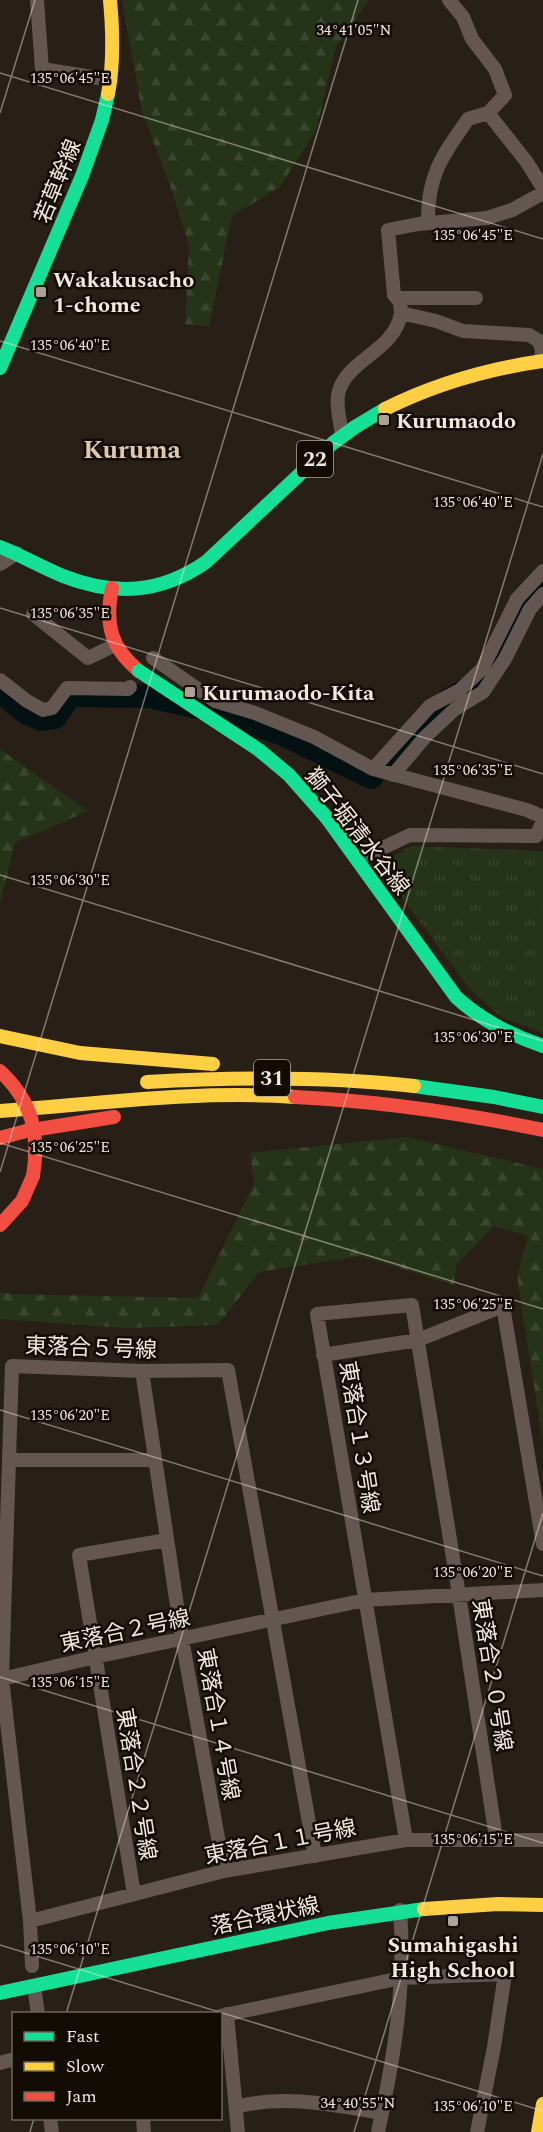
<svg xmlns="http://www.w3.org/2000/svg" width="543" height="2132" font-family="Spectral,'Noto Sans JP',serif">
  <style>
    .forest { fill: url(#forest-firs) }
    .park { fill: url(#park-tufts) }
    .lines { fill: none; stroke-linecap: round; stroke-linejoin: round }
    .river { stroke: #041112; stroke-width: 24 }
    .street { stroke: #645651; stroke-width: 14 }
    .fast { stroke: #16e098; stroke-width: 14 }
    .slow { stroke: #ffcf43; stroke-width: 14 }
    .jam { stroke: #f24e42; stroke-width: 14 }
    .fast-bridge { stroke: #16e098; stroke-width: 14 }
    .jam-bridge { stroke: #f24e42; stroke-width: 14 }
    .ticks { fill: none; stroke: #f3e8dc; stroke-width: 1.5; stroke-opacity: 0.45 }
    .poi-dot { fill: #aca297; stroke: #130c05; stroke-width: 2 }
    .labels { text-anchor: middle; stroke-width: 5; stroke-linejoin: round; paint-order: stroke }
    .shield { fill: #130c05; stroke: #b0a69c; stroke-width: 1.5 }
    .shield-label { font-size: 21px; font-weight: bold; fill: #f3e8dc }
    .street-label { font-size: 22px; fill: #f3e8dc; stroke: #130c05 }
    .poi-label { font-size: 22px; font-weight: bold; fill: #f3e8dc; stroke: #130c05; text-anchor: start }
    .quarter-label { font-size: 26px; font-weight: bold; fill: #ddc8b1; stroke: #130c05 }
    .ticks-label { font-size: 15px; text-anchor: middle; fill: #f3e8dc; stroke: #130c05; stroke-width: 5; stroke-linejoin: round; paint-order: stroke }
  </style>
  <defs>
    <pattern id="forest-firs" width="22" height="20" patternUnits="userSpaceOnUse" patternTransform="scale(1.5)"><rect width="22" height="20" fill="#253319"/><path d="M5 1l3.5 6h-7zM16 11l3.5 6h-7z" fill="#3a472f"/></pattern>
    <pattern id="park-tufts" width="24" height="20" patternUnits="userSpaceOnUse" patternTransform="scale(1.5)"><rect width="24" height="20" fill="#253319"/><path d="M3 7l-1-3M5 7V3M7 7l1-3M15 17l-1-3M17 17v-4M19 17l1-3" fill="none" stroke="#3a472f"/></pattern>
  </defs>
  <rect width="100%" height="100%" fill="#282016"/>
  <!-- forest -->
  <path class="forest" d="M 122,0 L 369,0 L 336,47 L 316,130 L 280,187 L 232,216 L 209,326 L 185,324 L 189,245 L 168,180 L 142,112 Z
    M 0,749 L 88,811 L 15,843 L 0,904 Z
    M 407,1137 L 543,1169 L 543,1444 L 517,1276 L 528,1236 L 494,1226 L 456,1265 L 454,1285 L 361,1256 L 259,1272 L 218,1325 L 126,1328 L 0,1319 L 0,1292 L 12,1294 L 198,1298 L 254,1184 L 250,1153 Z"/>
  <!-- park -->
  <path class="park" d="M 412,846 L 543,851 L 543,1033 L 501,1017 L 468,987 L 378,865 Z"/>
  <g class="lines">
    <!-- river -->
    <path class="river" d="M 0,691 L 27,713 L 41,719 L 55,717 L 70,695 L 149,696 L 212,710 L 283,734 L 371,777
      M 394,761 L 424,725 L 451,699 L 482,681 L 524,602 L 543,583"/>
    <!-- street -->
    <path class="street" d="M 37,0 L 42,69 L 111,80
      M 449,0 L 463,17 L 472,39 L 495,69 L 505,95 L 488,113
      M 428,223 C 427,176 442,156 468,119 L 488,113 L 526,161 L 543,188
      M 397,298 L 476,298
      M 401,313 L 400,302 L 394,295 L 388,230 L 418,224 L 487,218 L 512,210 L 543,193
      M 342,437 C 341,424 336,408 338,395 C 344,360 395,352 401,313 L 436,321 L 463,331 L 529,335 L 539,341 L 542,350 L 541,361
      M 0,564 L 17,553
      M 33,614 L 88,658 L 115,645
      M 153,658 L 215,701 L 255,713 L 314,737 L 373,769 L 527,810 L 543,817
      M 0,680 L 27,701 L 43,710 L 52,708 L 67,688 L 128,689 L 130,687
      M 373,769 L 430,706 L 460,690 L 482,669 L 517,599 L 543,571
      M 393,775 L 425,737 L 455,709 L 483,692 L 505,659 L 530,609 L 543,594
      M 357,860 L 410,835 L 536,836 L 543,821
      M 323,1355 L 418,1340 L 503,1306 L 543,1544
      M 142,1371 L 182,1639 L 224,1871
      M 9,1460 L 155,1460
      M 2,1679 L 12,1366 L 142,1371 L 228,1370 L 315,1856
      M 406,1840 L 317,1314 L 412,1305 L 459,1595 L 496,1838
      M 134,1894 L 79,1555 L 167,1540
      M 30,1921 L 224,1871 L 406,1840 L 543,1840
      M 32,1966 L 30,1921 L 2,1679 L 95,1657 L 365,1600 L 543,1590
      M 34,1986 L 38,2014
      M 227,2014 L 238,2132
      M 220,2016 L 401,1978 L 505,1974 L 494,2047 L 477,2132
      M 0,2063 L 14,2059
      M 236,2107 C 285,2094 333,2105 382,2113
      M 50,2118 L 52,2132
      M 143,2118 L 144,2132
      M 378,2132 C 394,2058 406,1986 400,1910"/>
    <!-- fast -->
    <path class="fast" d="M 0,368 L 82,176 L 102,120 L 108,94
      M 0,547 C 21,555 41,567 63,576 C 114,596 160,594 206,562 L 333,443 L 355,427 L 385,409
      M 326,817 L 456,997 C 482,1021 510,1035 543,1046
      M 414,1086 L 494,1097 L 543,1107
      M 0,1993 L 328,1923 L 424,1909"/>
    <!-- slow -->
    <path class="slow" d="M 108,94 C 114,63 113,32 110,0
      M 385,409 C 435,384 487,369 543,361
      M 0,1036 L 80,1053 L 213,1064
      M 147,1082 C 236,1077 325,1076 414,1086
      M 0,1111 C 97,1104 197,1090 295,1097
      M 424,1909 L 498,1904 L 543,1905
      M 538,2132 L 543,2104"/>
    <!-- jam -->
    <path class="jam" d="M 112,588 C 105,624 110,647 139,671
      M 295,1097 C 379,1101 461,1113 543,1130
      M 0,1138 L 26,1131 L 114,1117
      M 0,1225 L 22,1201 L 33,1176"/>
    <!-- fast-bridge -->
    <path class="fast-bridge" d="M 139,671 L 259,750 L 289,775 L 326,817"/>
    <!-- jam-bridge -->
    <path class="jam-bridge" d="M 0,1071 C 32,1101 40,1133 33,1176"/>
  </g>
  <!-- ticks -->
  <path class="ticks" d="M 0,73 L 543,239M 0,113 L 35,0M 0,341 L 543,507M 0,608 L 543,774M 0,875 L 543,1041M 0,1143 L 543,1309M 0,1172 L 358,0M 0,1410 L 543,1576M 0,1677 L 543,1843M 0,1945 L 543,2111M 66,2014 L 543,454M 30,2132 L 34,2118M 354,2132 L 543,1513"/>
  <!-- markers -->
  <g class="poi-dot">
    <rect x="35" y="286" width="12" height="12" rx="3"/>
    <rect x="378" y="414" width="12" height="12" rx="3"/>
    <rect x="184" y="686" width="12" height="12" rx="3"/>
    <rect x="447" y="1915" width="12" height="12" rx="3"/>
  </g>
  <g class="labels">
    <!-- shield labels -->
    <g class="shield">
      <rect x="297" y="441" width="36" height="36" rx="4.5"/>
      <rect x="254" y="1060" width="36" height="36" rx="4.5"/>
    </g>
    <g class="shield-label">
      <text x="315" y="466">22</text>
      <text x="272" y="1085">31</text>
    </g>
    <!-- street labels -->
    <g class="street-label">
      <text transform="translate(57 181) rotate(-68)" y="8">若草幹線</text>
      <text transform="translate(358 831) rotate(52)" y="8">獅子堀清水谷線</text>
      <text transform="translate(91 1347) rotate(2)" y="8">東落合５号線</text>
      <text transform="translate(360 1437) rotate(81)" y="8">東落合１３号線</text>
      <text transform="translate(125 1630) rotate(-12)" y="8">東落合２号線</text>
      <text transform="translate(493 1675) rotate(81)" y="8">東落合２０号線</text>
      <text transform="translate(219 1724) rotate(80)" y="8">東落合１４号線</text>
      <text transform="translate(137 1784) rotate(81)" y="8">東落合２２号線</text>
      <text transform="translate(280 1841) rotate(-11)" y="8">東落合１１号線</text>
      <text transform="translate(265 1915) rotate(-12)" y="8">落合環状線</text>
    </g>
    <!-- poi labels -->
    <g class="poi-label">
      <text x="53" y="287">Wakakusacho<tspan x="53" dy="25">1-chome</tspan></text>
      <text x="396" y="428">Kurumaodo</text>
      <text x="202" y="700">Kurumaodo-Kita</text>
      <text x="453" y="1952" text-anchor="middle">Sumahigashi<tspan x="453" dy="25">High School</tspan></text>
    </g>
    <!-- quarter labels -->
    <g class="quarter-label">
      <text x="132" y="458">Kuruma</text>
    </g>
  </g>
  <g class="ticks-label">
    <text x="354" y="35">34°41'05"N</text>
    <text x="70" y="83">135°06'45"E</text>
    <text x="473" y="240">135°06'45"E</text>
    <text x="70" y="350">135°06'40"E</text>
    <text x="473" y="507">135°06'40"E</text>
    <text x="70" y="618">135°06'35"E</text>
    <text x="473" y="775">135°06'35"E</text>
    <text x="70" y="885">135°06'30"E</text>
    <text x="473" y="1042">135°06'30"E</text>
    <text x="70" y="1152">135°06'25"E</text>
    <text x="473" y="1309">135°06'25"E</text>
    <text x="70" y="1420">135°06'20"E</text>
    <text x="473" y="1577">135°06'20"E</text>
    <text x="70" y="1687">135°06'15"E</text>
    <text x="473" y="1844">135°06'15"E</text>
    <text x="70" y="1954">135°06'10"E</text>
    <text x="358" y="2108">34°40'55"N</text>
    <text x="473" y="2111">135°06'10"E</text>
  </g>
  <!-- legend -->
  <rect x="12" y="2012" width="210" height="108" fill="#130c05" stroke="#6d645b" stroke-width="1.5"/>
  <rect x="24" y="2032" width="30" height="9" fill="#16e098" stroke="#6d645b" stroke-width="1.5"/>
  <text x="66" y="2042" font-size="18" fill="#f3e8dc">Fast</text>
  <rect x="24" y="2062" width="30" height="9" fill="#ffcf43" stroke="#6d645b" stroke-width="1.5"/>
  <text x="66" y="2072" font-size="18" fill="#f3e8dc">Slow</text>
  <rect x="24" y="2092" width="30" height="9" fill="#f24e42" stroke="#6d645b" stroke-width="1.5"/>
  <text x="66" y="2102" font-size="18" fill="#f3e8dc">Jam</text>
</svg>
